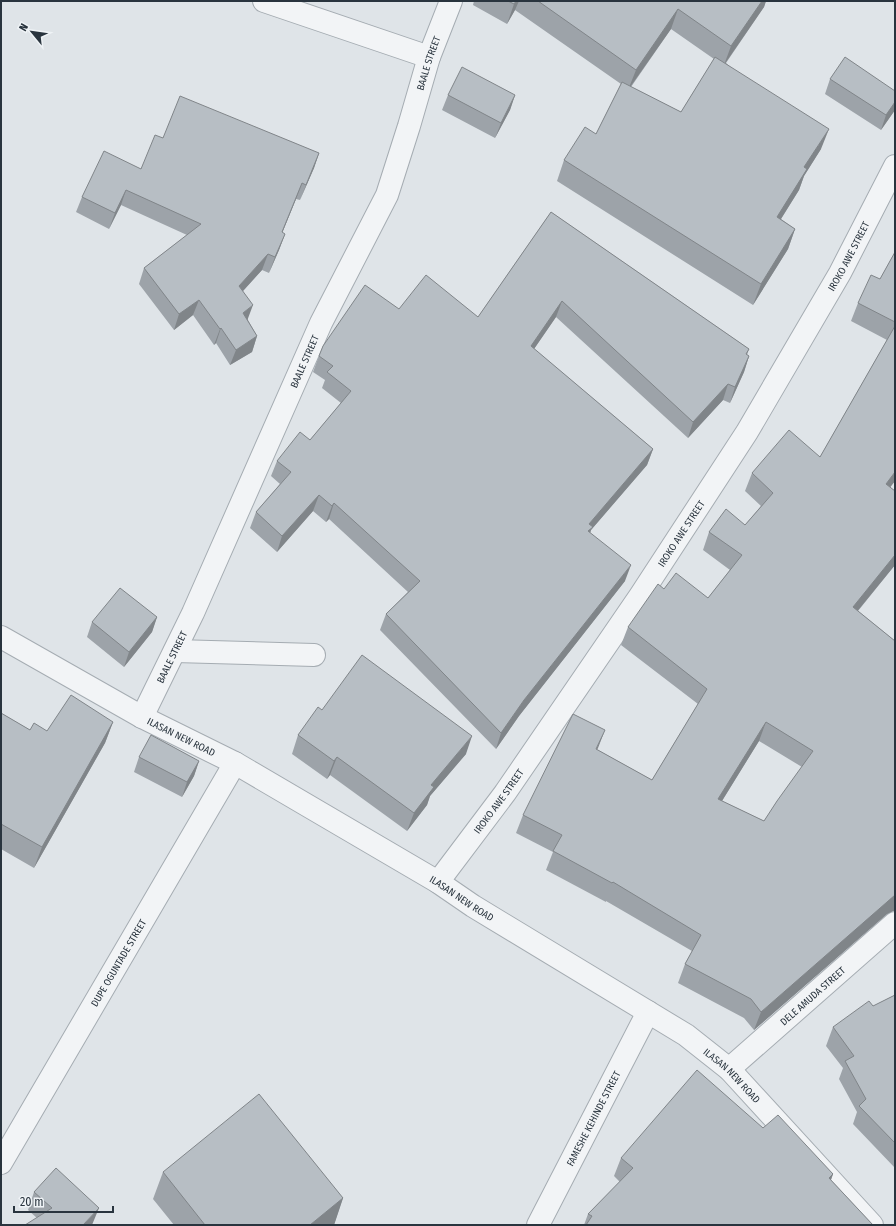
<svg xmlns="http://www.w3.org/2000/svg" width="896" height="1226" font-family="'Fira Sans Condensed',sans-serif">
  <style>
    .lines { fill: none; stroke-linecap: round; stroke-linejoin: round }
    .minor-casing { stroke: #a5acb2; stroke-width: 24 }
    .minor { stroke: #f2f4f6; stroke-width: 22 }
    .wall { fill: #9da3a9; fill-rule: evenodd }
    .shaded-wall { fill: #808589 }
    .building { fill: #b7bec4; stroke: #808589; fill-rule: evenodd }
    .labels { text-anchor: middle; stroke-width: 3; stroke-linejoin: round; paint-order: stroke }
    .street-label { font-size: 10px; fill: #29343e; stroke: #eff3f6 }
  </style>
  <rect width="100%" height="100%" fill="#dfe4e8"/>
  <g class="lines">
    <defs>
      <g id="minor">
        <path d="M 264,1 L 429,57"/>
        <path id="s1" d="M 1,637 L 142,717 L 235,763 L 438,882 L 473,906 L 686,1035 L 729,1069 L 872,1225"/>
        <path d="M 175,651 L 314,655"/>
        <path id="s2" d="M 142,717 L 193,613 L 321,323 L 387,195 L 409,126 L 429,57 L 451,1"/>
        <path id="s3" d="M 438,882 L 505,793 L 640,596 L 747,432 L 840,273 L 895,166"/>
        <path id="s4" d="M 729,1069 L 895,923"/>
        <path id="s5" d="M 1,1163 L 235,763"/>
        <path id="s6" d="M 538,1225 L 648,1012"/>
      </g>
    </defs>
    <!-- minor casing -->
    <use href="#minor" class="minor-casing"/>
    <!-- minor -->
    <use href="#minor" class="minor"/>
  </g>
  <!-- wall -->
  <path class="wall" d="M 474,1 L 766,1 L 764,7 L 726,63 L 821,149 L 804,176 L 799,190 L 781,219 L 795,229 L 788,249 L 753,305 L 557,181 L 564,160 L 596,134 L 621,84 L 515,10 L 507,24 L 473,5 ZM 671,29 L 714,59 L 681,112 L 631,87 Z
    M 830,79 L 895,91 L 895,110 L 881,130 L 825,94 Z
    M 448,95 L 515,95 L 510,110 L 495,138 L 442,110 Z
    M 163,138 L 319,153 L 314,168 L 300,200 L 296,199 L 282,233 L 285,234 L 279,250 L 269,273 L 262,270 L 243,291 L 248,320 L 257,336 L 252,352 L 230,365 L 216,343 L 214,345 L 193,315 L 174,330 L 139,284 L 144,268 L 187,235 L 121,205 L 109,229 L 76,212 L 82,197 L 141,169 Z
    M 551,212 L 749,349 L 747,355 L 749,356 L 744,372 L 730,403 L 723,400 L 688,438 L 556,317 L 534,349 L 653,449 L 647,465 L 591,530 L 590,533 L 625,581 L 519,716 L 496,749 L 380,630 L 386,614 L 408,592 L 329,519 L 326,522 L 313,511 L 277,552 L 250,528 L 256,512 L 280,484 L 271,476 L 277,461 L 310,440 L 341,403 L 322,388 L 325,380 L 313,372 L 319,356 L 399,309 L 478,317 Z
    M 895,252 L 895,481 L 890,487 L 895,491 L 895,565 L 858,611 L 895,641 L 895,911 L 893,911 L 887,914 L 754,1030 L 744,1018 L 678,983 L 685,964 L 692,951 L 606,901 L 606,902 L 546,870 L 553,852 L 516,833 L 523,815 L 598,750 L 652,780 L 698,704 L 621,645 L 628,627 L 664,589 L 708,598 L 730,570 L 703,550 L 709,532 L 745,525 L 761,506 L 745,491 L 752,473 L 820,457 L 887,340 L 851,321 L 858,303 L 880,279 ZM 759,741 L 802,767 L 764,821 L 722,801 Z
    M 157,617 L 152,632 L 124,667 L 87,637 L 92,622 Z
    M 322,710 L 466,754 L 430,796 L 427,805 L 407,831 L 330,775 L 327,779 L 292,754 L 298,735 Z
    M 1,713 L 30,730 L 47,731 L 113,722 L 105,743 L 34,868 L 1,849 Z
    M 139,757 L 199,761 L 194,776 L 182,797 L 134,772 Z
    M 895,995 L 895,1168 L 853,1124 L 857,1112 L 839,1079 L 843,1068 L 826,1046 L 833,1027 Z
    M 763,1128 L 833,1174 L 831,1180 L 873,1225 L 584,1225 L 588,1214 L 620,1182 L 614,1176 L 621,1158 Z
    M 163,1172 L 343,1198 L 334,1225 L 174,1225 L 153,1199 Z
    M 34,1192 L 92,1225 L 37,1218 L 28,1210 Z"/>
  <!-- shaded-wall -->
  <path class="shaded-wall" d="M 516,1 L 519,1 L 515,10 L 507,24 L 514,4 Z
    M 762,1 L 766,1 L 764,7 L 724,65 L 731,46 Z
    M 678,9 L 671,29 L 628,90 L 636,70 Z
    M 515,95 L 510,110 L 495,138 L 501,123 Z
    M 895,102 L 895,110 L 881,130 L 886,115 Z
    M 829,129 L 821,149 L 804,176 L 799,190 L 769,238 L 777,217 L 804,167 Z
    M 319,153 L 314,168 L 300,200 L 306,185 Z
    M 302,183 L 296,199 L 276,248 L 282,232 Z
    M 126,190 L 121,205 L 109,229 L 115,213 Z
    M 795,229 L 788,249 L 753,305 L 761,284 Z
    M 285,234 L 279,250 L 269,273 L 275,257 Z
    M 268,254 L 262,270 L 233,302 L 239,286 Z
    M 199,300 L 193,315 L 174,330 L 179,314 Z
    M 562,301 L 556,317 L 525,362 L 531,346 Z
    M 253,305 L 247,321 L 243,313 Z
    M 221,328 L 216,343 L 214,345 L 220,329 Z
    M 257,336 L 252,352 L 230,365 L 236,350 Z
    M 749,356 L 744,372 L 730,403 L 735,387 Z
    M 728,384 L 723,400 L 688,438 L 693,422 Z
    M 653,449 L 647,465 L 591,530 L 587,543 L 589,524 Z
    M 895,472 L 895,481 L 879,502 L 886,484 Z
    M 319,495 L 313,511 L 277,552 L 282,536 Z
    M 334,503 L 329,519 L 326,522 L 332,506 Z
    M 895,555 L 895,565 L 846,625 L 853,607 Z
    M 631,565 L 625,581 L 519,716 L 496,749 L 501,733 L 524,700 Z
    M 157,617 L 152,632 L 124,667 L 129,652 Z
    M 113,722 L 105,743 L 34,868 L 42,847 Z
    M 766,722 L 759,741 L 712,817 L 718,799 Z
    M 605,730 L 598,748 L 589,767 L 596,749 Z
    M 472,736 L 466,754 L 430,796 L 427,805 L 407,831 L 414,813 L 431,785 Z
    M 337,757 L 330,775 L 327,779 L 334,761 Z
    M 199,761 L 194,776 L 182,797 L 187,782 Z
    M 893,895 L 895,895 L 895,911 L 893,911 L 887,914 L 754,1030 L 761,1012 Z
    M 833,1174 L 826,1193 L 829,1178 Z
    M 343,1198 L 334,1225 L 310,1225 Z
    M 99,1208 L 92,1225 L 83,1225 Z"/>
  <!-- building -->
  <path class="building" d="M 508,1 L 516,1 L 514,4 Z
    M 538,1 L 762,1 L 731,46 L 678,9 L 636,70 Z
    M 715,57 L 829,129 L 804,167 L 807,169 L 777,217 L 795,229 L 761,284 L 564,160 L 585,127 L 596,134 L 622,82 L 681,112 Z
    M 845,57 L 895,91 L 895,102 L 886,115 L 830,79 Z
    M 462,67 L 515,95 L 501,123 L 448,95 Z
    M 180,96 L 319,153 L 306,185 L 302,183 L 282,232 L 285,234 L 275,257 L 268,254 L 239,286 L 253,305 L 243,313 L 257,336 L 236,350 L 221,328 L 220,329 L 199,300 L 179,314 L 144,268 L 201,224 L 126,190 L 115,213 L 82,197 L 104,151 L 141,169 L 155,135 L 163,138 Z
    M 551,212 L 749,349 L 746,354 L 749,356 L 735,387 L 728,384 L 693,422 L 562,301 L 531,346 L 653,449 L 589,524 L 593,527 L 588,531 L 631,565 L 524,700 L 501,733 L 386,614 L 420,581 L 334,503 L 332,506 L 319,495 L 282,536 L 256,512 L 291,472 L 277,461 L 300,432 L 310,440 L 351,391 L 327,372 L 333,366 L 319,356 L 323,346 L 365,285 L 399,309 L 426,275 L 478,317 Z
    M 895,252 L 895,322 L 858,303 L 871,275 L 880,279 Z
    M 895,326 L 895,472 L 886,484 L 895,491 L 895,555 L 853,607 L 895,641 L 895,895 L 761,1012 L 751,999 L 685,964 L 701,935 L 613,882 L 612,883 L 553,851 L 562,835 L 523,815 L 573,714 L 605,730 L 596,749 L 652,780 L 707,689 L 628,627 L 658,584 L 664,589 L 676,573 L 708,598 L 742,555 L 709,532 L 726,509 L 745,525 L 773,493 L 752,473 L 789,430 L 820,457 ZM 766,722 L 813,751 L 777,801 L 764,821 L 718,799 Z
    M 120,588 L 157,617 L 129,652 L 92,622 Z
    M 362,655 L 472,736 L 431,785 L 434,787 L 414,813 L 337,757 L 334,761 L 298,735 L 318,707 L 322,710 Z
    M 71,695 L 113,722 L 42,847 L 1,824 L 1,713 L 30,730 L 34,723 L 47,731 Z
    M 151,735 L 199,761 L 187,782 L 139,757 Z
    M 895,995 L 895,1143 L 859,1106 L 866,1099 L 845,1061 L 854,1056 L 833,1027 L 869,1001 L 873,1006 Z
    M 697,1070 L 763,1128 L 778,1115 L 833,1174 L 829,1178 L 873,1225 L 586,1225 L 592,1216 L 588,1214 L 633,1168 L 621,1158 Z
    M 259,1094 L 343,1198 L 310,1225 L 205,1225 L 163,1172 Z
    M 56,1168 L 99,1208 L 83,1225 L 25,1225 L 52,1208 L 34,1192 Z"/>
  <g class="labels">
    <!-- street labels -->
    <g class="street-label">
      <text dy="4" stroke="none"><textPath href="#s2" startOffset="715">BAALE STREET</textPath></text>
      <text dy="4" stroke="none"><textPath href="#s3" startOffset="749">IROKO AWE STREET</textPath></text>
      <text dy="4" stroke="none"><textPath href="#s2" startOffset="391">BAALE STREET</textPath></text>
      <text dy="4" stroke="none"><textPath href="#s3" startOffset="425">IROKO AWE STREET</textPath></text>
      <text dy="4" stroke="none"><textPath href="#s2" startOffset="67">BAALE STREET</textPath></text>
      <text dy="4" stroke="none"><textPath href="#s1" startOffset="206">ILASAN NEW ROAD</textPath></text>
      <text dy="4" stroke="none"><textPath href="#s3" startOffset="101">IROKO AWE STREET</textPath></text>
      <text dy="4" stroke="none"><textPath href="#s1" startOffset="530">ILASAN NEW ROAD</textPath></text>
      <text dy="4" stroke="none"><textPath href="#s5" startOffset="232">DUPE OGUNTADE STREET</textPath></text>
      <text dy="4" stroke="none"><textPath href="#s4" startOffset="111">DELE AMUDA STREET</textPath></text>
      <text dy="4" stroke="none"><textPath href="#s1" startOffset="854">ILASAN NEW ROAD</textPath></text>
      <text dy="4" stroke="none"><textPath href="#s6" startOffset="120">FAMESHE KEHINDE STREET</textPath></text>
    </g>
  </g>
  <!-- border -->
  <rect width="896" height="1226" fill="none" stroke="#29343e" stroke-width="4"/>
  <!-- north arrow -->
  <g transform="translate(32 32) rotate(299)" stroke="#eff3f6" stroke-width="3" paint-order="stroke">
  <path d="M0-3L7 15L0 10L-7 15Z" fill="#29343e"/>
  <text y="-6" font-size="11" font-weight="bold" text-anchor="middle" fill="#29343e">N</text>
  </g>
  <!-- scale -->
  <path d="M14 1206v6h99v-6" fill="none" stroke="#29343e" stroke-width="2"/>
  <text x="20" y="1206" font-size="12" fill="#29343e" stroke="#eff3f6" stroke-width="3" paint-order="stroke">20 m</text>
</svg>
